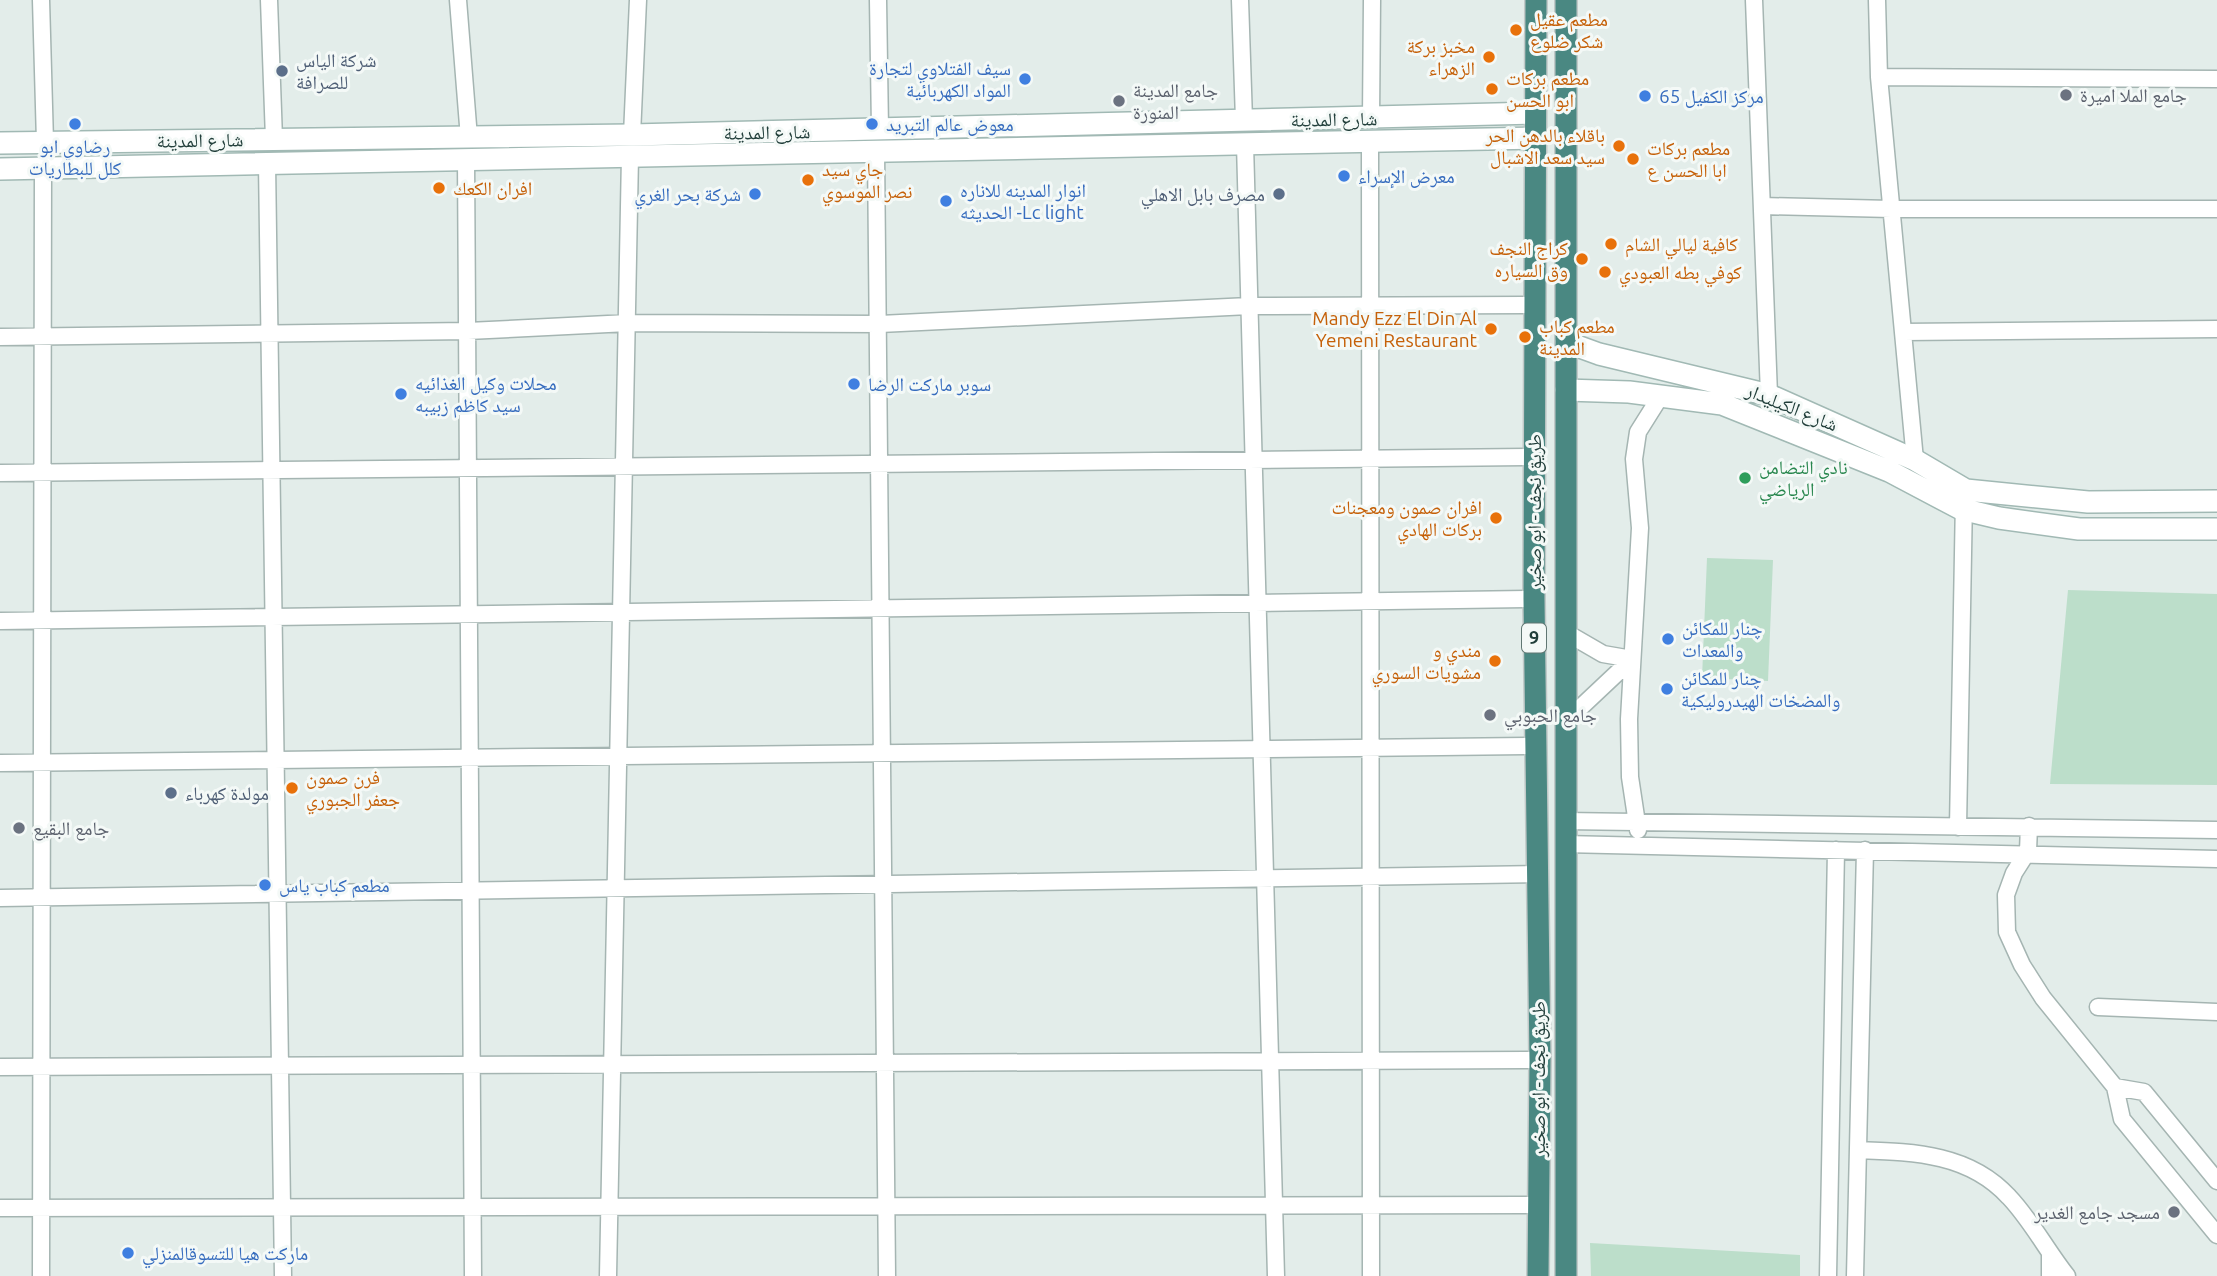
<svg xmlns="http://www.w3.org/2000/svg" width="2217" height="1276" font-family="Ubuntu,'Noto Naskh Arabic',sans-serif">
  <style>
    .green { fill: #bcdeca }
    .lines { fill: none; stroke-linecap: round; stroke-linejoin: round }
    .minor-casing { stroke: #a5b5b2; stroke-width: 19 }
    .secondary-casing { stroke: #a1b9b4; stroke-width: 24 }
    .trunk-casing { stroke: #c1c9c8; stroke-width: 24 }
    .minor { stroke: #fff; stroke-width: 16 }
    .secondary { stroke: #fff; stroke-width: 21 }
    .trunk { stroke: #4a8882; stroke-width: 21 }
    .food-dot { fill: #e8710a; stroke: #f4f9f7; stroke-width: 2.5 }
    .service-dot { fill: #5c6f8a; stroke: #f4f9f7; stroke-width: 2.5 }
    .shop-dot { fill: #3f7fe0; stroke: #f4f9f7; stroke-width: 2.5 }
    .worship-dot { fill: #6b7280; stroke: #f4f9f7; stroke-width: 2.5 }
    .leisure-dot { fill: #2e9e5b; stroke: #f4f9f7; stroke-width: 2.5 }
    .labels { text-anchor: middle; stroke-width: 6; stroke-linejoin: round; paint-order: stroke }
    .shield { fill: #f4f9f7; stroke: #617773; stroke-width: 2 }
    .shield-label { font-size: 18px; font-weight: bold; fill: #223f3b }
    .food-label { font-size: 19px; fill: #c56008; stroke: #f4f9f7; text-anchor: start }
    .service-label { font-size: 19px; fill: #4e5e75; stroke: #f4f9f7; text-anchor: start }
    .shop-label { font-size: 19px; fill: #366cbe; stroke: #f4f9f7; text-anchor: start }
    .worship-label { font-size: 19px; fill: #5b616d; stroke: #f4f9f7; text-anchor: start }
    .street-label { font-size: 19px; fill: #223f3b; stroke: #f4f9f7 }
    .leisure-label { font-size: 19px; fill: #27864d; stroke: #f4f9f7; text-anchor: start }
  </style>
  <rect width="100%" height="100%" fill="#e3edea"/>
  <!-- green -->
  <path class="green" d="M 1707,558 L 1773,560 L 1768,681 L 1702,678 Z
    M 2068,590 L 2217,594 L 2217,785 L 2050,784 Z
    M 1590,1243 L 1800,1255 L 1800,1276 L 1591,1276 Z"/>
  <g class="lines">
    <defs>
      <path id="minor" d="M 41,0 L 45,142
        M 269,0 L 274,139
        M 458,0 L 469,138
        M 878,0 L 880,129
        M 1240,0 L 1244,120
        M 1754,0 L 1769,395
        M 1877,0 L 1879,77 L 1915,460
        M 1879,77 L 2217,79
        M 1371,118 L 1372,0
        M 632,135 L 638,0
        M 1370,141 L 1371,1276
        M 1245,144 L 1276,1276
        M 876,151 L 887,1276
        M 466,159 L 473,1276
        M 267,163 L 283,1276
        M 1762,206 L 1891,209 L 2217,209
        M 1903,332 L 2217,329
        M 0,337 L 468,331 L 628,323 L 880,324 L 1249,306 L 1533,305
        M 0,473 L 1534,457
        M 0,621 L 1534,599
        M 1565,632 L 1603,654 L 1632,659
        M 1564,723 L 1632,659
        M 0,763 L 1534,746
        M 1564,821 L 2217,830
        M 2029,826 L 2028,851 L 2014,873 L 2006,895 L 2007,932 L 2022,965 L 2043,998 L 2115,1087 L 2122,1119 L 2217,1235
        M 1958,827 L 1964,499
        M 1638,830 L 1630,777 L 1629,719 L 1640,528 L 1634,459 L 1638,432 L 1660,397
        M 1564,844 L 2217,859
        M 0,898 L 1537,874
        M 2098,1007 L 2217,1012
        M 0,1067 L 1540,1060
        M 2115,1087 L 2144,1092 L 2217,1181
        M 1858,1150 C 1913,1152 1969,1153 2009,1197 C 2031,1220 2047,1251 2067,1276
        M 0,1208 L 1537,1205
        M 41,1276 L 43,168
        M 608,1276 L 630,156
        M 1828,1276 L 1836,850
        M 1855,1276 L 1865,850
        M 2050,1276 L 2050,1255"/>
      <path id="secondary" d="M 0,143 L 632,135 L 1535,113
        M 0,169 L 1534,138
        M 1566,342 L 1599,354 L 1769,395 L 1915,460 L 1966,490 L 2088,502 L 2217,501
        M 1566,390 L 1629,392 L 1722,404 L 1889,471 L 1961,509 L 1999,518 L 2079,529 L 2217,529"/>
      <path id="trunk" d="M 1536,0 L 1534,599 L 1540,1060 L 1538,1276
        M 1566,0 L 1566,1276"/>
    </defs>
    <!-- minor casing -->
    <use href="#minor" class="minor-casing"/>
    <!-- secondary casing -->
    <use href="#secondary" class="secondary-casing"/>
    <!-- trunk casing -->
    <use href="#trunk" class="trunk-casing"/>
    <!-- minor -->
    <use href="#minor" class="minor"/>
    <!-- secondary -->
    <use href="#secondary" class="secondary"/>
    <!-- trunk -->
    <use href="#trunk" class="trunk"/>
  </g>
  <!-- markers -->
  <g class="food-dot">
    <circle cx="1516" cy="30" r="7"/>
    <circle cx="1489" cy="57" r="7"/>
    <circle cx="1492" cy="89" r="7"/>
    <circle cx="1619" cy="146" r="7"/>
    <circle cx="1633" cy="159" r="7"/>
    <circle cx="808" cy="180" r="7"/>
    <circle cx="439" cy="188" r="7"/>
    <circle cx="1611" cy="244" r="7"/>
    <circle cx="1582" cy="259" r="7"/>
    <circle cx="1605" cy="272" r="7"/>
    <circle cx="1491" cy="329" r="7"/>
    <circle cx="1525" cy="337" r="7"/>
    <circle cx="1496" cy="518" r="7"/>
    <circle cx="1495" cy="661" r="7"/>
    <circle cx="292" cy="788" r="7"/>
  </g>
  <g class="service-dot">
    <circle cx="282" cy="71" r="7"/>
    <circle cx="1279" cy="194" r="7"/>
    <circle cx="171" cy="793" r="7"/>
  </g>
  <g class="shop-dot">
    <circle cx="1025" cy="79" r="7"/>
    <circle cx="1645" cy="96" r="7"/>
    <circle cx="75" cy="124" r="7"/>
    <circle cx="872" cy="124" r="7"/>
    <circle cx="1344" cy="176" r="7"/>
    <circle cx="755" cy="194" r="7"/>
    <circle cx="946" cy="201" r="7"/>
    <circle cx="854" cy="384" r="7"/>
    <circle cx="401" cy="394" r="7"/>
    <circle cx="1668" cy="639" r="7"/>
    <circle cx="1667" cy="689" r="7"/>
    <circle cx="265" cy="885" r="7"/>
    <circle cx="128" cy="1253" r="7"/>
  </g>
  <g class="worship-dot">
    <circle cx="2066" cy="95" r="7"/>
    <circle cx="1119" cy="101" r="7"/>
    <circle cx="1490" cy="715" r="7"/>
    <circle cx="19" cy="828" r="7"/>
    <circle cx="2174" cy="1212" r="7"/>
  </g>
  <circle class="leisure-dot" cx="1745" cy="478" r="7"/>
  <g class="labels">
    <!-- shield labels -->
    <rect class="shield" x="1522" y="623.5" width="24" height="29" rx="5"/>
    <g class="shield-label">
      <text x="1534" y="644">9</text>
    </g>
    <!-- food labels -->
    <g class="food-label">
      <text x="1530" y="26">مطعم عقيل<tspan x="1530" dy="22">شكر ضلوع</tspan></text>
      <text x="1475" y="53" text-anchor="end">مخبز بركة<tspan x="1475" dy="22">الزهراء</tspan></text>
      <text x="1506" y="85">مطعم بركات<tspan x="1506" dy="22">ابو الحسن</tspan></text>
      <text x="1605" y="142" text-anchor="end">باقلاء بالدهن الحر<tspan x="1605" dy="22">سيد سعد الاشبال</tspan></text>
      <text x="1647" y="155">مطعم بركات<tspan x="1647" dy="22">ابا الحسن ع</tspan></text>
      <text x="822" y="176">جاي سيد<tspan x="822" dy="22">نصر الموسوي</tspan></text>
      <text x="453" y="195">افران الكعك</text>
      <text x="1625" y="251">كافية ليالي الشام</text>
      <text x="1568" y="255" text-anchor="end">كراج النجف<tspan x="1568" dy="22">وق السياره</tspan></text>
      <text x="1619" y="279">كوفي بطه العبودي</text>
      <text x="1477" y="325" text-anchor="end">Mandy Ezz El Din Al<tspan x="1477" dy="22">Yemeni Restaurant</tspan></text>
      <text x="1539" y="333">مطعم كباب<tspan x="1539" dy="22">المدينة</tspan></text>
      <text x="1482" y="514" text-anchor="end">افران صمون ومعجنات<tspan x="1482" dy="22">بركات الهادي</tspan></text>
      <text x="1481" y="657" text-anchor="end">مندي و<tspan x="1481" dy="22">مشويات السوري</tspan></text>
      <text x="306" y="784">فرن صمون<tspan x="306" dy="22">جعفر الجبوري</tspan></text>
    </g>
    <!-- service labels -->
    <g class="service-label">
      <text x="296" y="67">شركة الياس<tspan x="296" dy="22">للصرافة</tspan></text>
      <text x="1265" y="201" text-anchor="end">مصرف بابل الاهلي</text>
      <text x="185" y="800">مولدة كهرباء</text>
    </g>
    <!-- shop labels -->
    <g class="shop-label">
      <text x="1011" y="75" text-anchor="end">سيف الفتلاوي لتجارة<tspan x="1011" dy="22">المواد الكهربائية</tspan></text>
      <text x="1659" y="103">مركز الكفيل 65</text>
      <text x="886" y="131">معوض عالم التبريد</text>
      <text x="75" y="153" text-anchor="middle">رضاوي ابو<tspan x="75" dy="22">كلل للبطاريات</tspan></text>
      <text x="1358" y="183">معرض الإسراء</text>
      <text x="960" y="197">انوار المدينه للاناره<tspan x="960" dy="22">الحديثه -Lc light</tspan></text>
      <text x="741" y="201" text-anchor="end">ِشركة بحر الغري</text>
      <text x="415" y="390">محلات وكيل الغذائيه<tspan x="415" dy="22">سيد كاظم زبيبه</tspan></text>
      <text x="868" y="391">سوبر ماركت الرضا</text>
      <text x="1682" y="635">چنار للمكائن<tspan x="1682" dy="22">والمعدات</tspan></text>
      <text x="1681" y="685">چنار للمكائن<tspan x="1681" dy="22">والمضخات الهيدروليكية</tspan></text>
      <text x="279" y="892">مطعم كباب ياس</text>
      <text x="142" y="1260">ماركت هيا للتسوقالمنزلي</text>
    </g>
    <!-- worship labels -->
    <g class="worship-label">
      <text x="1133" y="97">جامع المدينة<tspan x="1133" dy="22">المنورة</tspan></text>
      <text x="2080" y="102">جامع الملا اميرة</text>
      <text x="1504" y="722">جامع الحبوبي</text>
      <text x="33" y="835">جامع البقيع</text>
      <text x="2160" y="1219" text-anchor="end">مسجد جامع الغدير</text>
    </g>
    <!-- street labels -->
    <g class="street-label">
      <text transform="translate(1334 119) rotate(-1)" y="7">شارع المدينة</text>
      <text transform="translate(767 132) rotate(-1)" y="7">شارع المدينة</text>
      <text transform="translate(200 140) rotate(-1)" y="7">شارع المدينة</text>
      <text transform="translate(1792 407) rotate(22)" y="7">شارع الكيليدار</text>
      <text transform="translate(1534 512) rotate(-90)" y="7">طريق نجف - ابو صخير</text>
      <text transform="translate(1538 1079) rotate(-90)" y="7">طريق نجف - ابو صخير</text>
    </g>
    <!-- leisure labels -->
    <g class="leisure-label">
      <text x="1759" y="474">نادي التضامن<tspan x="1759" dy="22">الرياضي</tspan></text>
    </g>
  </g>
</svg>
